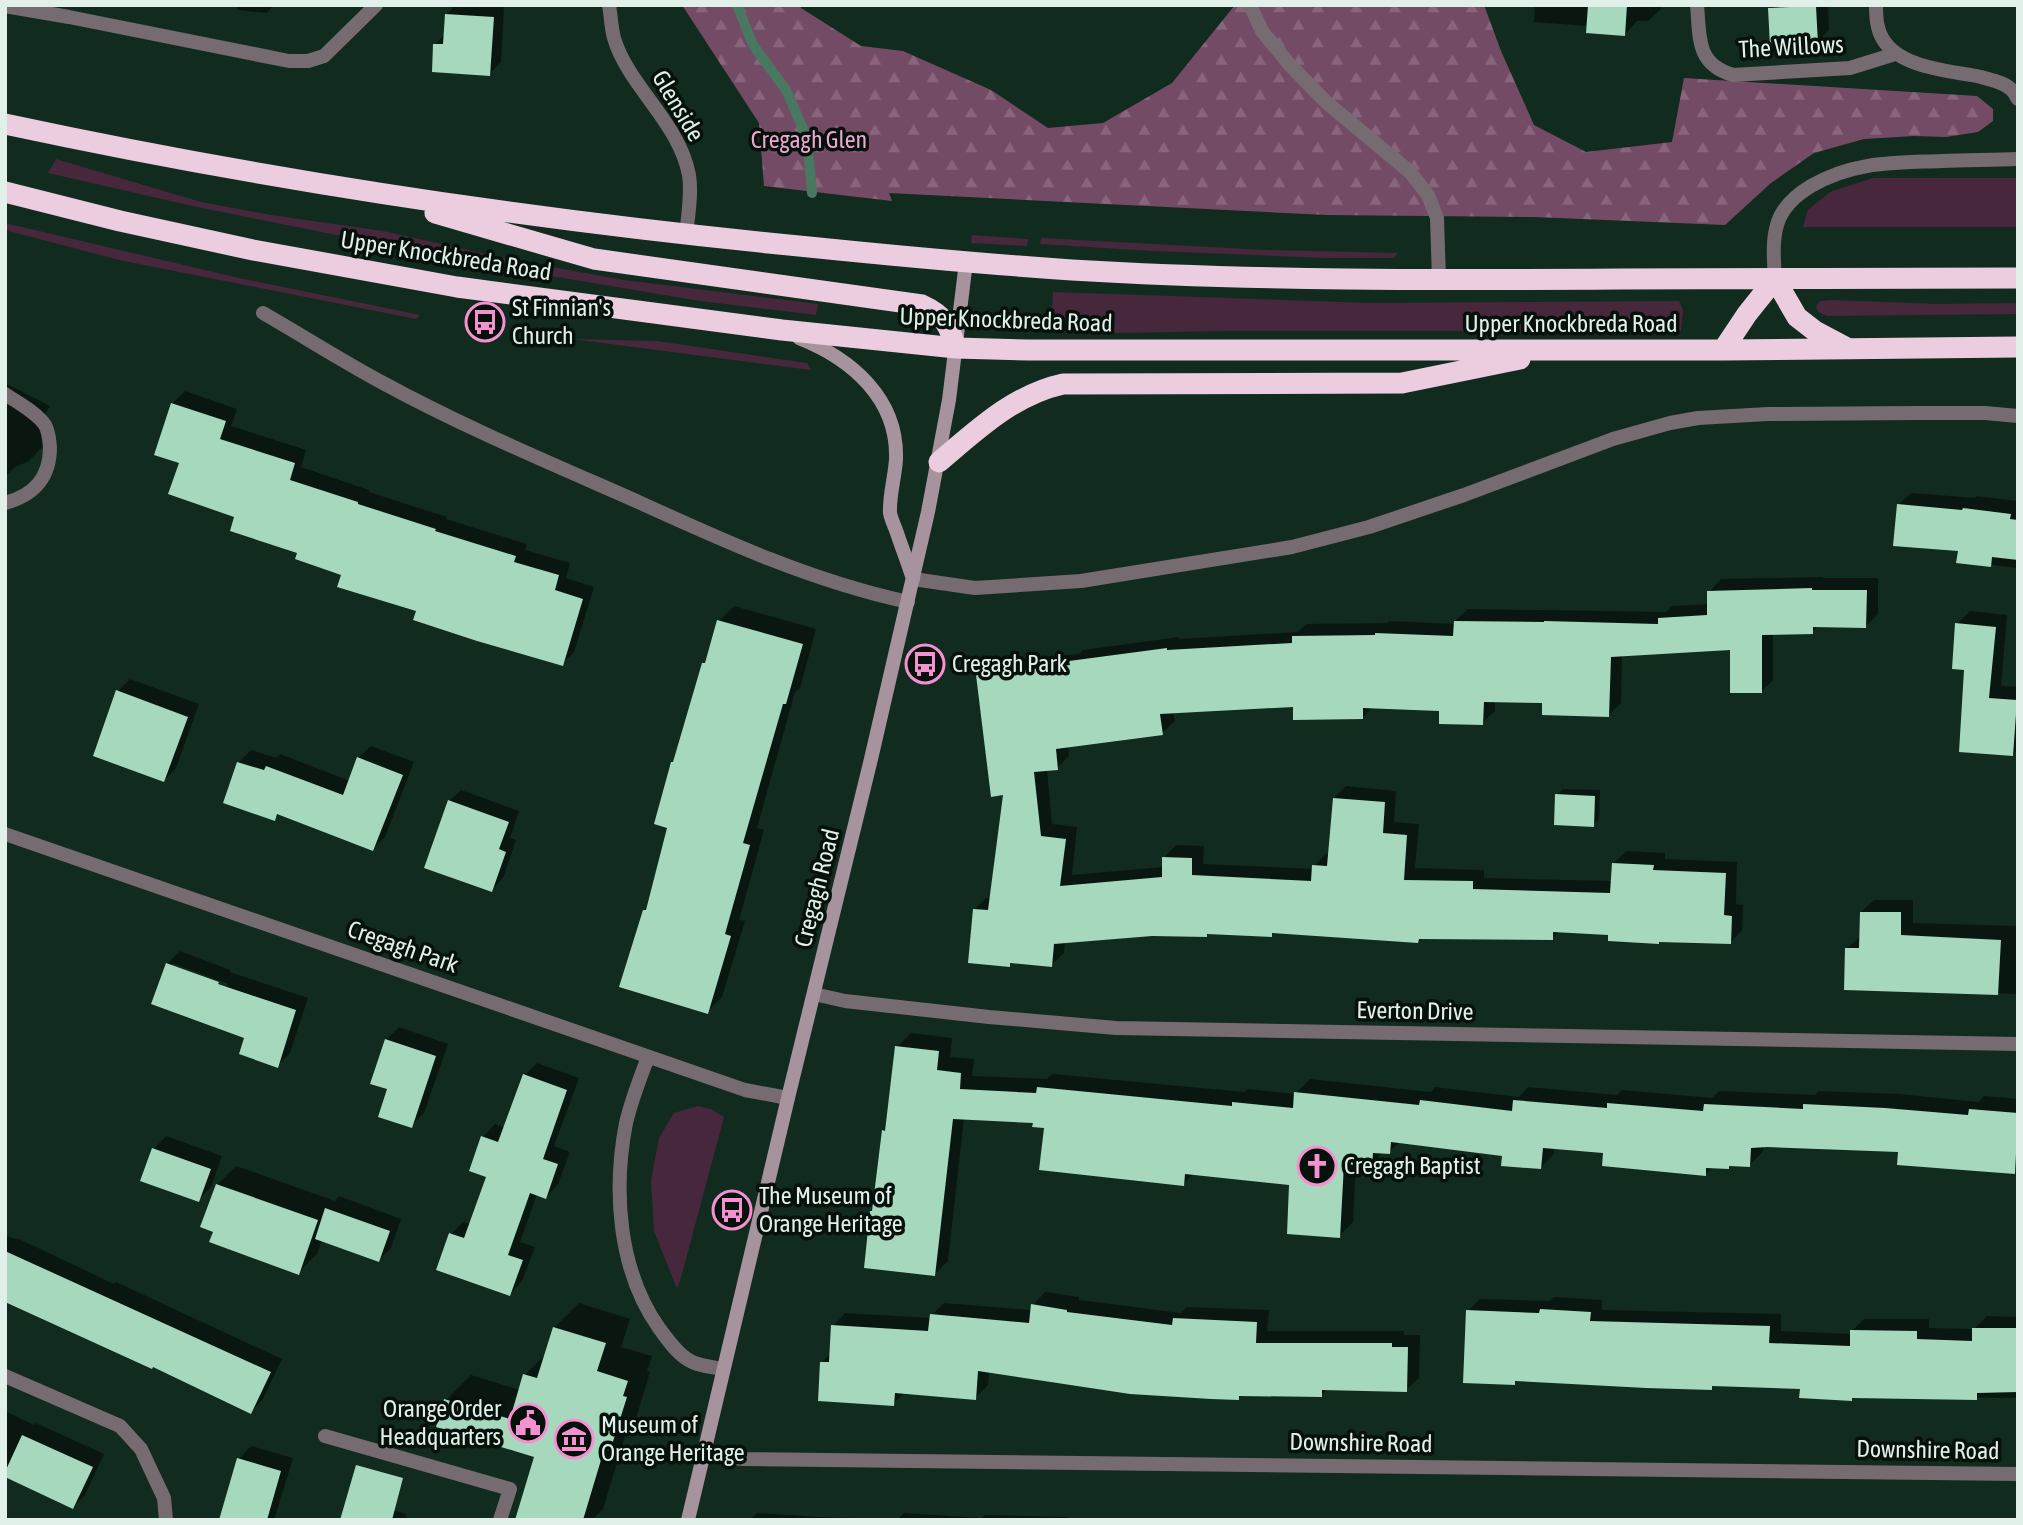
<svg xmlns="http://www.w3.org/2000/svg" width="2023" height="1525" font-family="'Asap Condensed',sans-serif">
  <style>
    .grass { fill: #47273b }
    .forest { fill: url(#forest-firs) }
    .shadow { fill: #0007; fill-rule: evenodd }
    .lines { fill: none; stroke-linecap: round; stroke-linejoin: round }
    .stream { stroke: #48785f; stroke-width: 10 }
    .building { fill: #a5d8bc }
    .lane { stroke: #776b72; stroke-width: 14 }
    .street { stroke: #776b72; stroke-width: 14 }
    .secondary { stroke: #a6939e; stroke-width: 14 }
    .highway { stroke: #ebcddf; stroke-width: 21 }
    .labels { text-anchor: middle; stroke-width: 7; stroke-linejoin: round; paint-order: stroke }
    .street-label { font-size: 24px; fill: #e1f0e8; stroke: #07110b }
    .park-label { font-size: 24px; fill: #eca8d2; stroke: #07110b }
    .poi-label { font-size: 24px; fill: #e1f0e8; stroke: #07110b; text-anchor: start }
  </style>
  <defs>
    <pattern id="forest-firs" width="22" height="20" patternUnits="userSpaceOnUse" patternTransform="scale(1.75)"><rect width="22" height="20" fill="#744b64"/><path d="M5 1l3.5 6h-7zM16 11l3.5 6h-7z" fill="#88657a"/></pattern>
  </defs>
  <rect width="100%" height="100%" fill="#122b1f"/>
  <!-- grass -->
  <path class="grass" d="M 56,159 L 201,202 L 271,215 L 383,231 L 513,260 L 624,280 L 818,304 L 816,315 L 700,301 L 497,267 L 197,207 L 48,173 Z
    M 1873,178 L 2018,178 L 2018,227 L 1803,227 L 1808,210 L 1830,192 Z
    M 5,223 L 239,278 L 420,315 L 416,319 L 119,260 L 5,230 Z
    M 972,235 L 1028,239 L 1027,246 L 971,243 Z
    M 1041,238 L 1266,250 L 1398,253 L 1393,258 L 1326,258 L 1152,251 L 1040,244 Z
    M 1053,292 L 1370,303 L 1679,301 L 1683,310 L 1681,331 L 1226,331 L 1122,333 L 1051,332 Z
    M 1832,300 L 1936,304 L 2018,303 L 2018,314 L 1827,316 L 1818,312 L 1816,306 L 1820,301 Z
    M 572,339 L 657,341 L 807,363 L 811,370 Z
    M 698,1106 L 711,1109 L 724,1117 L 682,1274 L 677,1289 L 654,1231 L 651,1181 L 659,1138 L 674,1113 Z"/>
  <!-- forest -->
  <path class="forest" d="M 682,5 L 799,5 L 801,8 L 861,46 L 903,51 L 991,90 L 1048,128 L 1103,123 L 1172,83 L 1235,5 L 1484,5 L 1501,51 L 1534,125 L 1586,152 L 1672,142 L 1684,78 L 1977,96 L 1993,109 L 1993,121 L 1978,132 L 1946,137 L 1914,136 L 1864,139 L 1814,153 L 1771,183 L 1725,225 L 1534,217 L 1327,215 L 889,193 L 892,201 L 764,186 L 759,123 Z"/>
  <!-- shadow -->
  <path class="shadow" d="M 237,5 L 274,5 L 267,13 L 237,10 Z
    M 452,5 L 504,6 L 501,62 L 489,74 L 435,45 L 445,34 L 447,14 L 452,9 Z
    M 1535,5 L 1661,5 L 1661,9 L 1648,21 L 1637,21 L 1625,34 L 1588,26 L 1534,22 Z
    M 1770,5 L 1828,5 L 1829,30 L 1817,42 L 1772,44 Z
    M 5,383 L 50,406 L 42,419 L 53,436 L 29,461 L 15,467 L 5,477 Z
    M 185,391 L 237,409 L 231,426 L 306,450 L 301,467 L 369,490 L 369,492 L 447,517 L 446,519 L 527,544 L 525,550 L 570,563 L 566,578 L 594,587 L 574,652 L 562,664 L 419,610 L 299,552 L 236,516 L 181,462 L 172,404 Z
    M 1911,493 L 1975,498 L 1977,496 L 2018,501 L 2018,568 L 1958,561 L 1960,550 L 1898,505 Z
    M 1823,577 L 1823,578 L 1878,578 L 1878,614 L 1866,626 L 1819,625 L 1812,632 L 1773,633 L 1773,680 L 1761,692 L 1731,648 L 1622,655 L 1621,703 L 1609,715 L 1544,701 L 1495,700 L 1495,711 L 1482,723 L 1441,709 L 1374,706 L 1362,718 L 1295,705 L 1173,711 L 1175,721 L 1162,733 L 1068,746 L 1069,756 L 1057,768 L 1047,769 L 1052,824 L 1077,827 L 1072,875 L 1164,867 L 1164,858 L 1176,845 L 1204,846 L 1203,864 L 1314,869 L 1314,866 L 1326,854 L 1330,854 L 1334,798 L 1346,786 L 1396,791 L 1394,822 L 1419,824 L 1415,868 L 1484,870 L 1484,878 L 1613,881 L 1614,863 L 1626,851 L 1665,853 L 1665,859 L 1737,862 L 1736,904 L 1743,905 L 1742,930 L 1730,943 L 1560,931 L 1552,938 L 1422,937 L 1418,941 L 1275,932 L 1271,935 L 1210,932 L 1206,936 L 1152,935 L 1065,941 L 1064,953 L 1051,965 L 1013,962 L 1009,965 L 974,910 L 986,898 L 991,898 L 1005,793 L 978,676 L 990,663 L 1079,654 L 1083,650 L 1179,637 L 1179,639 L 1298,632 L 1306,624 L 1387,623 L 1389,621 L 1455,624 L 1455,621 L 1468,609 L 1666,612 L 1672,606 L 1709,604 L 1709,592 L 1721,579 Z
    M 734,606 L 816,629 L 800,688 L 795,692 L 757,828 L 764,830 L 739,920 L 745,921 L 722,997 L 707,1012 L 644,910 L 649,906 L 670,827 L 676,759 L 704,664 L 708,660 L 719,621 Z
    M 1970,611 L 2007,615 L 2001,686 L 2018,687 L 2018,749 L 2013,754 L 1966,669 L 1957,624 Z
    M 130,679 L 199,704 L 176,768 L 164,780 L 118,691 Z
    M 371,746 L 414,762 L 385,837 L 372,849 L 280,813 L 275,819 L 225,802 L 239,762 L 251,750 L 276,758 L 280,754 L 350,781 L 358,758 Z
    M 1563,789 L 1600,790 L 1599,819 L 1593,825 L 1557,795 Z
    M 461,790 L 519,811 L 510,838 L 516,840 L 503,878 L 492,890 L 449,801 Z
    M 1874,900 L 1913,900 L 1913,923 L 2018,926 L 2018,994 L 1846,988 L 1846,949 L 1861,936 L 1861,912 Z
    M 180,951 L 230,970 L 230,972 L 308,998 L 290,1053 L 277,1066 L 167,964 ZM 172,963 L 228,984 L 226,987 L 172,967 Z
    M 399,1027 L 448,1044 L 424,1113 L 411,1126 L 389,1088 L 372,1082 L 387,1039 Z
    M 911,1033 L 952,1038 L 950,1057 L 974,1059 L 972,1076 L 1047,1079 L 1052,1074 L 1244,1092 L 1248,1089 L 1295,1094 L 1310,1079 L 1431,1092 L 1435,1087 L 1519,1097 L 1528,1087 L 1617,1095 L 1622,1090 L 1712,1098 L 1719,1091 L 1815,1095 L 1819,1091 L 1899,1094 L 1979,1102 L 1984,1096 L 2018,1099 L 2018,1174 L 1899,1163 L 1900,1150 L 1764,1145 L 1763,1151 L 1750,1165 L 1731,1164 L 1728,1168 L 1713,1167 L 1705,1175 L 1605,1151 L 1554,1147 L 1554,1154 L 1540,1168 L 1504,1154 L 1400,1142 L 1389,1152 L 1383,1152 L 1371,1164 L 1356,1163 L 1353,1222 L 1339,1236 L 1291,1183 L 1194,1173 L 1183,1184 L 1035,1121 L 964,1118 L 948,1261 L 934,1275 L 871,1212 L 875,1208 L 884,1131 L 887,1127 L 897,1047 Z
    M 537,1063 L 579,1078 L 554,1146 L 570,1152 L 558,1184 L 546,1197 L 537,1194 L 520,1242 L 535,1247 L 522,1281 L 510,1294 L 451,1234 L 463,1222 L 471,1224 L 488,1176 L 483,1137 L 495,1124 L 505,1128 L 525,1075 Z
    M 166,1136 L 222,1156 L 211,1187 L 198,1200 L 154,1149 Z
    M 236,1166 L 335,1201 L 339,1196 L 401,1219 L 391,1248 L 379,1260 L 322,1240 L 317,1254 L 298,1273 L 215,1230 L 217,1185 Z
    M 5,1235 L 15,1239 L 17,1238 L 114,1284 L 116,1282 L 282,1359 L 263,1399 L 251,1412 L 5,1299 Z
    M 1045,1292 L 1079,1297 L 1079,1300 L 1181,1313 L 1187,1307 L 1269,1310 L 1267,1331 L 1404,1331 L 1404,1335 L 1420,1335 L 1419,1378 L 1406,1390 L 1328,1388 L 1321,1395 L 1242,1395 L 1238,1398 L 989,1371 L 988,1385 L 975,1398 L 905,1392 L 893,1404 L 822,1362 L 831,1353 L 833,1326 L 845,1313 L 931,1318 L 932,1315 L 944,1303 L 1032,1310 L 1033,1305 Z
    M 1554,1297 L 1602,1300 L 1602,1310 L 1781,1314 L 1781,1331 L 1852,1334 L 1852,1331 L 1864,1319 L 1929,1319 L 1929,1328 L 1974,1329 L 1987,1316 L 2018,1317 L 2018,1398 L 1854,1396 L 1851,1399 L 1802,1387 L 1714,1384 L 1711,1388 L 1518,1380 L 1514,1384 L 1468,1311 L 1480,1299 L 1550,1301 Z
    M 579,1303 L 630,1319 L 621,1347 L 652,1356 L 647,1371 L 650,1372 L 634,1425 L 626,1433 L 603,1509 L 592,1520 L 531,1520 L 536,1456 L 446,1400 L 471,1375 L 520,1390 L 525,1375 L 546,1354 L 554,1328 Z
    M 5,1411 L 34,1425 L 36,1423 L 104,1454 L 85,1495 L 73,1507 L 5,1476 Z
    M 251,1446 L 293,1458 L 274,1520 L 220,1520 L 239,1459 Z
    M 361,1500 L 406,1514 L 405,1520 L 342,1520 Z
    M 757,1513 L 818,1517 L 898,1519 L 904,1513 L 982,1518 L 985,1515 L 1068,1517 L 1068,1520 L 750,1520 Z"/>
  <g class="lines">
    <!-- stream -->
    <path class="stream" d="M 737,5 L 753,45 L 786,90 L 807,138 L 812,193"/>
  </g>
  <!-- building -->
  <path class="building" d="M 1588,5 L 1627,5 L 1625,36 L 1586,33 Z
    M 1816,6 L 1818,44 L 1770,46 L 1768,8 Z
    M 445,14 L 494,17 L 490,76 L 432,72 L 433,44 L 443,44 Z
    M 171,403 L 226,421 L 220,439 L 295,463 L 290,480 L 358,502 L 358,504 L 436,529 L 435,531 L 516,556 L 514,562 L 559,575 L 555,590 L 583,599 L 563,666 L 477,641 L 413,620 L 416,611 L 337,587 L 341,575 L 295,559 L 297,553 L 230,531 L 234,517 L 168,494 L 179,463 L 154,455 Z
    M 1897,504 L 1962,510 L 1963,508 L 2011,514 L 2010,519 L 2018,520 L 2018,560 L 1992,557 L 1991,567 L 1956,563 L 1958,551 L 1893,546 Z
    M 1812,588 L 1812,590 L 1867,590 L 1866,628 L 1813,627 L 1813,634 L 1762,635 L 1762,693 L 1730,693 L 1730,650 L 1611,657 L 1609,717 L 1542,715 L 1542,703 L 1484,702 L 1483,725 L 1439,724 L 1439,711 L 1363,708 L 1363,719 L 1293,720 L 1293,707 L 1160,714 L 1163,735 L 1056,749 L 1058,770 L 1034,772 L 1041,836 L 1066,839 L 1060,886 L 1162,877 L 1162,857 L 1192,858 L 1192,875 L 1311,881 L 1312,865 L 1327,866 L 1333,798 L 1385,802 L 1383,833 L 1407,835 L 1404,880 L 1473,881 L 1473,889 L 1610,893 L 1612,863 L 1654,865 L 1653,870 L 1726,873 L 1724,915 L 1732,916 L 1731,944 L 1659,942 L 1659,944 L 1608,941 L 1608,935 L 1553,932 L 1553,940 L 1419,939 L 1418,943 L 1272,933 L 1272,937 L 1207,934 L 1207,937 L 1152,936 L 1054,944 L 1052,967 L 1010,963 L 1010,967 L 968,963 L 973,909 L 988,910 L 1003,795 L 991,797 L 976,675 L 1070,665 L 1069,661 L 1167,648 L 1167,650 L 1292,643 L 1292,636 L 1375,635 L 1375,633 L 1453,636 L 1454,621 L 1544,622 L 1544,621 L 1658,624 L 1658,618 L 1707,615 L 1707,591 Z
    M 717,620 L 803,644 L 786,704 L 783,704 L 743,843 L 750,845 L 725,934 L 731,936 L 708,1014 L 619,987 L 643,910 L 646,910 L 667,828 L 654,824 L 671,762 L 673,762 L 702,663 L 705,663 Z
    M 1955,623 L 1996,627 L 1989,698 L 2017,700 L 2013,756 L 1959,752 L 1964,670 L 1952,669 Z
    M 116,690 L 188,717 L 164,782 L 93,756 Z
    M 357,757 L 403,775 L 373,851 L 277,814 L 275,821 L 223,803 L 237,762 L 264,770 L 266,766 L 343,795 Z
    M 1555,794 L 1595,796 L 1594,827 L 1554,825 Z
    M 448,800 L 509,822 L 499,849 L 506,852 L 492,892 L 424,868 Z
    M 1860,912 L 1901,912 L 1901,935 L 2001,940 L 1998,995 L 1844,990 L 1845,948 L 1859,948 Z
    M 166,963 L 219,982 L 218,984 L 296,1010 L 278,1068 L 239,1054 L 244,1038 L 151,1004 Z
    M 385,1039 L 436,1056 L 412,1128 L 378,1117 L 387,1089 L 370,1084 Z
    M 895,1046 L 939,1051 L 937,1070 L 961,1073 L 960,1089 L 1036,1093 L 1037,1087 L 1232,1106 L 1232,1102 L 1293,1108 L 1294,1092 L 1419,1105 L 1420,1100 L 1512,1111 L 1513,1100 L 1607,1108 L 1607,1103 L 1703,1111 L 1704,1104 L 1803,1109 L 1803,1104 L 1885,1108 L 1968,1115 L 1969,1109 L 2018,1113 L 2015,1174 L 1897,1165 L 1898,1152 L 1767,1147 L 1751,1148 L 1750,1167 L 1729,1166 L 1729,1169 L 1706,1168 L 1706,1176 L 1602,1166 L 1603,1153 L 1543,1148 L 1541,1169 L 1501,1166 L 1502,1156 L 1391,1142 L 1390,1154 L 1373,1153 L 1372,1166 L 1344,1164 L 1340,1238 L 1287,1234 L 1289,1185 L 1185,1174 L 1184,1186 L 1039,1170 L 1044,1128 L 1032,1127 L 1033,1123 L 953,1119 L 935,1276 L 864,1268 L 870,1211 L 872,1211 L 882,1130 L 885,1131 Z
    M 523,1074 L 567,1090 L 543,1159 L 558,1164 L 546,1199 L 530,1193 L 508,1255 L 523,1260 L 510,1296 L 436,1270 L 449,1233 L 464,1238 L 486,1177 L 469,1171 L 481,1136 L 498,1142 Z
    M 152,1148 L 211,1169 L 199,1202 L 140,1181 Z
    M 216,1184 L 318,1220 L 299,1275 L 209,1242 L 213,1232 L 200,1227 Z
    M 325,1208 L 390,1231 L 379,1262 L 315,1239 Z
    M 5,1251 L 271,1372 L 251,1414 L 153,1367 L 152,1369 L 5,1302 Z
    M 1031,1304 L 1067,1310 L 1067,1312 L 1172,1325 L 1173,1318 L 1257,1322 L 1256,1343 L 1392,1343 L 1392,1347 L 1408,1347 L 1407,1392 L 1322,1390 L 1322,1397 L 1239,1396 L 1239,1400 L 1211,1399 L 1130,1394 L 978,1371 L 976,1400 L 895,1393 L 894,1406 L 818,1401 L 820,1362 L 829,1362 L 831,1325 L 928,1331 L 930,1314 L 1029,1323 Z
    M 1540,1309 L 1591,1312 L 1590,1321 L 1770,1326 L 1769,1343 L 1850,1346 L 1850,1330 L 1917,1331 L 1917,1339 L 1972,1341 L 1972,1328 L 2018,1328 L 2018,1392 L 1977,1393 L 1977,1400 L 1852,1398 L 1852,1401 L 1799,1398 L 1800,1389 L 1712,1386 L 1712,1390 L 1646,1388 L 1515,1381 L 1515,1385 L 1463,1383 L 1466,1310 L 1539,1313 Z
    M 553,1327 L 606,1343 L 597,1371 L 628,1381 L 623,1396 L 627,1397 L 610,1451 L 604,1450 L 583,1520 L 515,1520 L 534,1457 L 436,1427 L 444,1399 L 510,1419 L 523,1374 L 537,1378 Z
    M 22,1435 L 93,1467 L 73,1509 L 5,1477 L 5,1472 Z
    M 237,1458 L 281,1471 L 267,1520 L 219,1520 Z
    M 356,1465 L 403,1478 L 392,1520 L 340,1520 Z"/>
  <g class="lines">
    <!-- lane -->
    <path class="lane" d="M 609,5 C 611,16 611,27 614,38 C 628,86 679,122 689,175 C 692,194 688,216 686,235
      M 1697,5 C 1700,38 1696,64 1733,75 L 1850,68 L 1895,54
      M 5,394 C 18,403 36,412 45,425 C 49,432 49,439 50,447 C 50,478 34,495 5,503
      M 325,1436 L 510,1489 L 500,1520"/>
    <!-- street -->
    <path class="street" d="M 1250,5 L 1262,31 L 1289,64 L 1326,102 L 1410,172 L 1428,195 L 1437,218 L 1439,280
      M 1876,5 C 1876,12 1876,20 1878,27 C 1887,68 1948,70 1981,77 C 1991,80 2004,82 2012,90 C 2014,92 2016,96 2018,99
      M 5,6 L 69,17 L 289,61 L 308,61 L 324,56 L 376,5
      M 1775,279 C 1774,261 1772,242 1777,225 C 1782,207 1796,195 1811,186 C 1854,161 1894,163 1942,161 C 1967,160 1993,160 2018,159
      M 263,313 C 303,336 342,361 383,383 C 464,427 550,463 634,500 C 724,541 811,581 908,602
      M 913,579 L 975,588 L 1081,581 L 1292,547 L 1369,527 L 1464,495 L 1613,439 L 1670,423 L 1698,418 L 1768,414 L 1915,413 L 1985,413 L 2018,416
      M 5,834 L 745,1090 L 788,1098
      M 814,994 L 845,1001 L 989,1017 L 1116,1028 L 2018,1044
      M 648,1057 C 640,1078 631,1101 626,1123 C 613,1190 618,1270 659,1328 C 667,1339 676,1352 687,1359 C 697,1366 712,1367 723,1369
      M 5,1376 L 120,1426 L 141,1449 L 164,1498 L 166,1520
      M 704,1455 L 743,1459 L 2018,1474"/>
    <!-- secondary -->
    <path class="secondary" d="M 799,338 C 852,359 898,399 896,459 C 895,477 889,496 890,513 C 891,519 895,527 897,533 C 902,548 908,563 913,579
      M 688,1520 L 788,1098 L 871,759 L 928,512 L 949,400 L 966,262"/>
    <!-- highway -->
    <path class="highway" d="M 5,124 C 271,181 539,221 809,247 C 897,256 984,264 1072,270 C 1255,281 1438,280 1621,279 C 1753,279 1886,278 2018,278
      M 5,192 L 120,221 L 253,250 L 457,287 L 782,330 L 956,348 L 1028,350 L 1723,350 L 2018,347
      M 435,213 L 594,259 L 922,305 C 944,315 949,325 956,348
      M 1775,279 L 1797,317 L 1815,331 L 1847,348
      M 1723,350 L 1747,314 L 1775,279
      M 939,462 C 977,430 1013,395 1063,384 L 1402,383 L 1520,359"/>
  </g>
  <!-- icons -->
  <defs>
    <symbol id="bus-ring" viewBox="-11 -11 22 22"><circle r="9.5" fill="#07110b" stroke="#f590d1" stroke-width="1.5"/><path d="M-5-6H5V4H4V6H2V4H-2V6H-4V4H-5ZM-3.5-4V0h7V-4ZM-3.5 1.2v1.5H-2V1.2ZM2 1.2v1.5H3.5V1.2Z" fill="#f590d1"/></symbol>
    <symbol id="church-ring" viewBox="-11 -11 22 22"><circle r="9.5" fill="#07110b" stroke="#f590d1" stroke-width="1.5"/><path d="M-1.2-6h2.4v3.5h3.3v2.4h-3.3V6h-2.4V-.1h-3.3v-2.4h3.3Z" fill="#f590d1"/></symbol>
    <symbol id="civic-ring" viewBox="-11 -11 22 22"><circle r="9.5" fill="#07110b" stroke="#f590d1" stroke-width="1.5"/><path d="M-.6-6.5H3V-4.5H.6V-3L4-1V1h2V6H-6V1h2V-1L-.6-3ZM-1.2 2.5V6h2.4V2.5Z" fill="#f590d1"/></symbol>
    <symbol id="museum-ring" viewBox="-11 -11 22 22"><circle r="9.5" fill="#07110b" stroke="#f590d1" stroke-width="1.5"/><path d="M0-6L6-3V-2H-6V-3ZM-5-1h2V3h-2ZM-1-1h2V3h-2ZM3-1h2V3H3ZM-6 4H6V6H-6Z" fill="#f590d1"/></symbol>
  </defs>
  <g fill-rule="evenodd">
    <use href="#bus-ring" x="463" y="300" width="44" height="44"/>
    <use href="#bus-ring" x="903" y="642" width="44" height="44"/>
    <use href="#church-ring" x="1295" y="1144" width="44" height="44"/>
    <use href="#bus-ring" x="710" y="1188" width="44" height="44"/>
    <use href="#civic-ring" x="506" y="1401" width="44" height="44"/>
    <use href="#museum-ring" x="552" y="1417" width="44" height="44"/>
  </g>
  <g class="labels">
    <!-- street labels -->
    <g class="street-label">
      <text transform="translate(1791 47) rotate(-3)" y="8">The Willows</text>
      <text transform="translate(678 106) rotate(59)" y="8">Glenside</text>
      <text transform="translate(446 256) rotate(9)" y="8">Upper Knockbreda Road</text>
      <text transform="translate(1006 320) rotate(2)" y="8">Upper Knockbreda Road</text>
      <text x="1571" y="332">Upper Knockbreda Road</text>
      <text transform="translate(817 888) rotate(-76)" y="8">Cregagh Road</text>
      <text transform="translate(403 947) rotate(19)" y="8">Cregagh Park</text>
      <text transform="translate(1415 1011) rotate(1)" y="8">Everton Drive</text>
      <text transform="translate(1361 1443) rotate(1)" y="8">Downshire Road</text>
      <text transform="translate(1928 1450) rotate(1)" y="8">Downshire Road</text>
    </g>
    <!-- park labels -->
    <g class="park-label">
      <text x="809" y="148">Cregagh Glen</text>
    </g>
    <!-- poi labels -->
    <g class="poi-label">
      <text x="512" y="316">St Finnian's<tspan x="512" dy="28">Church</tspan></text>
      <text x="952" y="672">Cregagh Park</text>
      <text x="1344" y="1174">Cregagh Baptist</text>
      <text x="759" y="1204">The Museum of<tspan x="759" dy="28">Orange Heritage</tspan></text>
      <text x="501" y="1417" text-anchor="end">Orange Order<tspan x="501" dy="28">Headquarters</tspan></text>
      <text x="601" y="1433">Museum of<tspan x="601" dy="28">Orange Heritage</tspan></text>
    </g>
  </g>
  <!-- border -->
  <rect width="2023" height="1525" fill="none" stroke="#e1f0e8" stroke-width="14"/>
</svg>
